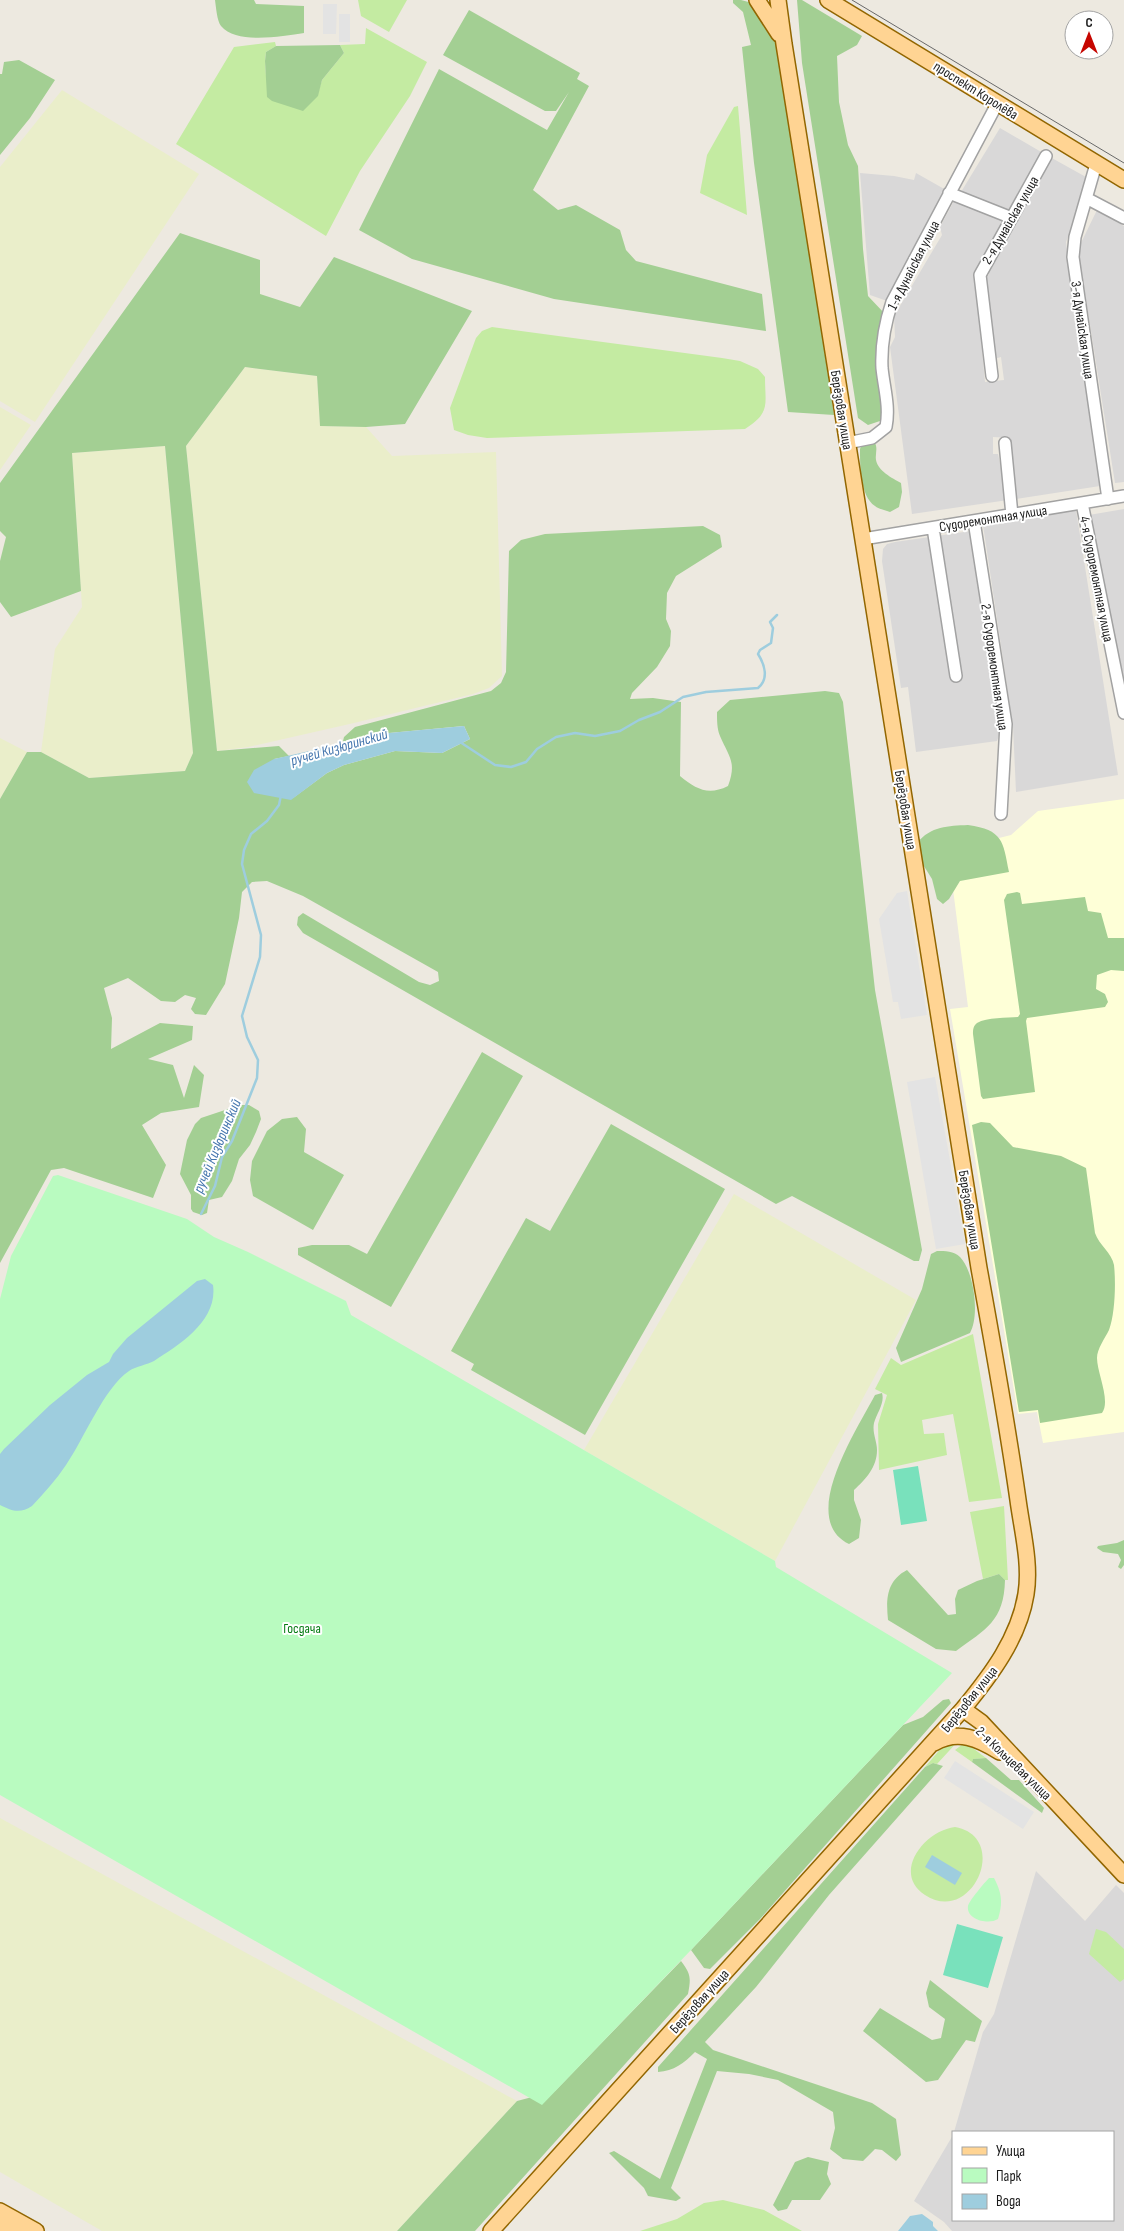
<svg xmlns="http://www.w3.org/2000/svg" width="1124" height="2231" font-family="'Sofia Sans Condensed',sans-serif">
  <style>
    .residential { fill: #d9d8d8 }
    .education { fill: #feffd7 }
    .farmland { fill: #eaeeca }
    .grass { fill: #c4eba2 }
    .forest { fill: #a3cf93 }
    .park { fill: #b9fbc0 }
    .pitch { fill: #79e1bc }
    .parking { fill: #e3e3e3 }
    .water { fill: #9ecdde }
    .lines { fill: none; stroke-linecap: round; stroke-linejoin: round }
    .stream { stroke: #9ecdde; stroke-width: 2.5 }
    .minor-casing { stroke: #a2a2a2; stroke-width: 14 }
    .major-casing { stroke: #926600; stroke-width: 18 }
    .minor { stroke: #fff; stroke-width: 11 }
    .major { stroke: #ffd493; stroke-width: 15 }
    .tram { stroke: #696969; stroke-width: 1 }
    .labels { text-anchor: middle; stroke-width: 4; stroke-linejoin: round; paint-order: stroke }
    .street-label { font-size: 14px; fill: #1b1b1b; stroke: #fff }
    .park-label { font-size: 14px; fill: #077c14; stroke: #fff }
    .water-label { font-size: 15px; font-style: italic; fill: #4576ae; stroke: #fff }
  </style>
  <rect width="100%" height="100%" fill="#ede9e0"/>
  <!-- residential -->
  <path class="residential" d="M 1000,128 L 1043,153 L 1011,212 L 961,192 Z
    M 1050,157 L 1086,177 L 1086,184 L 1077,215 L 1066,242 L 1100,486 L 1016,499 L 1010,438 L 993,437 L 993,454 L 998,454 L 1008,500 L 912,514 L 890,347 L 895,337 L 894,316 L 942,235 L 940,227 L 955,199 L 971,204 L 1006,223 L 975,274 L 985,382 L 1004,380 L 1001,357 L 994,359 L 983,276 L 989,275 L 988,267 Z
    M 860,173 L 894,176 L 914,180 L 916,173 L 946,190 L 890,302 L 870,295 Z
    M 1097,210 L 1124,226 L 1124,482 L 1115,483 L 1078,249 Z
    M 1124,509 L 1124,688 L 1089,515 Z
    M 1076,510 L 1118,775 L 1016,792 L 1013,726 L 983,525 Z
    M 971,531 L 1000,720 L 1000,732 L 997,741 L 916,752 L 908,687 L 901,688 L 882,561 L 883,549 L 887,544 L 895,542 Z
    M 1036,1871 L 1085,1921 L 1116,1885 L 1124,1893 L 1124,2231 L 952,2231 L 944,2222 L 914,2201 L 953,2135 L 953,2220 L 1113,2220 L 1113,2132 L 954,2132 L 983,2032 L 994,2014 Z"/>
  <!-- education -->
  <path class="education" d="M 1124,799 L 1124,1432 L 1043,1443 L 1037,1412 L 1018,1414 L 950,1009 L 968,1007 L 947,842 L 991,840 L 1011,835 L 1038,811 Z"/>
  <!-- farmland -->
  <path class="farmland" d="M 62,90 L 199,174 L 35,422 L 0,401 L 0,167 Z
    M 245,367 L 317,376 L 320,426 L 366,427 L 392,456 L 496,452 L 502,676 L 489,688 L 473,694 L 354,723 L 248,747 L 217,751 L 186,446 Z
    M 0,407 L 31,425 L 0,470 Z
    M 165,446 L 193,753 L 185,771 L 89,778 L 41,752 L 55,649 L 82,607 L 72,453 Z
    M 0,738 L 27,752 L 0,799 Z
    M 734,1194 L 916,1300 L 775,1561 L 584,1450 Z
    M 0,1818 L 517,2101 L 397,2231 L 102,2231 L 0,2172 Z"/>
  <!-- grass -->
  <path class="grass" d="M 358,0 L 407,0 L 389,32 L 361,16 Z
    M 366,28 L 427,62 L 410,96 L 360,171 L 326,236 L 176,144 L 234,47 L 275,42 L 276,46 L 266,52 L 265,61 L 266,76 L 317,96 L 322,80 L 344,53 L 340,45 L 365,44 Z
    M 738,106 L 747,215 L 700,193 L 707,155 L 734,107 Z
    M 492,327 L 722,358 L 740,361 L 758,369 L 765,377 C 765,405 771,412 745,429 L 487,438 L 468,435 L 454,430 L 450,408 L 476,338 L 482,331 Z
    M 973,1334 L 1002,1498 L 969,1502 L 953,1414 L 922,1420 L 924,1434 L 944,1433 L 947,1455 L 879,1470 L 878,1424 L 887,1395 L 875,1389 L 891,1358 L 901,1365 Z
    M 1004,1506 L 1008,1580 L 1005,1580 L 999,1574 L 983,1579 L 970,1512 Z
    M 960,1739 L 937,1764 L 933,1763 L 925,1767 L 943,1746 Z
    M 966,1743 L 986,1758 L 973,1759 L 972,1762 L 955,1750 L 963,1744 Z
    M 955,1827 C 1011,1837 972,1926 925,1895 C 892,1874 923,1831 955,1827 Z
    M 1096,1929 L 1106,1932 L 1124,1949 L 1124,1979 L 1120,1982 L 1089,1954 Z
    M 723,2200 L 764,2210 L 802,2231 L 640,2231 L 677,2219 L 704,2203 Z"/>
  <!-- forest -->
  <path class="forest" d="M 215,0 L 254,0 L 256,4 L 304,6 L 304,33 C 282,36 237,45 221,26 C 217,21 216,7 215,0 Z
    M 733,0 L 741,0 L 756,4 L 777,39 L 834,415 L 788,412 L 754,163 L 742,47 L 751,45 L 743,12 L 733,3 Z
    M 797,0 L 802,0 L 862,36 L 857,45 L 837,56 L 839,102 L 848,145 L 858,166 L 863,249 L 868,296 L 885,314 L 883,408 L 880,421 L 868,425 L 858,418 L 802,63 Z
    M 469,10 L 580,73 L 577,79 L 589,86 L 533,190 L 558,210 L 576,205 L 620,230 L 626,250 L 636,261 L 762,294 L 766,331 L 554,299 L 412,259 L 359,230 L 439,69 L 547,130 L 569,92 L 556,111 L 545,111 L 443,55 Z
    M 340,45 L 344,53 L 322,80 L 318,96 L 303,111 L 272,101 L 267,97 L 265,61 L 266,52 L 276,46 Z
    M 19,60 L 55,80 L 30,118 L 0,155 L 0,74 L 2,74 L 4,62 Z
    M 180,233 L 260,260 L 260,294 L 300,307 L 334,257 L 472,311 L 405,424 L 366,427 L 320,426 L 317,376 L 245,367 L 186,446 L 217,751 L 279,746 L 289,756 L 274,759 L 293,798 L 327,773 L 344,765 L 395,751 L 442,753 L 470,739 L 464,726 L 389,733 L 342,745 L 344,737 L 355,727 L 491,691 L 501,683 L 506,672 L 509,551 L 521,540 L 545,534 L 703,526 L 720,535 L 722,547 L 676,576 L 667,593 L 666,619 L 671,631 L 670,646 L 657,667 L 632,693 L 630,699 L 653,698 L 681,702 L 680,776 C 696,789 708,796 728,786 C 737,762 729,757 720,736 C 717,729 717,720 717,712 L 730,700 L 825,691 L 839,693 L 843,702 L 875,990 L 922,1250 L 919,1261 L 914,1261 L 792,1196 L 776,1204 L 303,933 L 297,925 L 298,917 L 303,913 L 419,982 L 430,985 L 439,981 L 438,972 L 303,896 L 267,881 L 252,882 L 242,892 L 239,918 L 225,984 L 206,1015 L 195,1014 L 191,1009 L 196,998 L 185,995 L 175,1002 L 161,1001 L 128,978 L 104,988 L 112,1018 L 111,1049 L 160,1023 L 193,1026 L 192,1040 L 148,1059 L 173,1065 L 184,1098 L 194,1065 L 204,1075 L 199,1107 L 161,1113 L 142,1125 L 166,1165 L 153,1198 L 64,1168 L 51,1170 L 0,1263 L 0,799 L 27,752 L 41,752 L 89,778 L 185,771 L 193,753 L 165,446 L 72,453 L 81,591 L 11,617 L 0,602 L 0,561 L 6,537 L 0,531 L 0,483 Z
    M 865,441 L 875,443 C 878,449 875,454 876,460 C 878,471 892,478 901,483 L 902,492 L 899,507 L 890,512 C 885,510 878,509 875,506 C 860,496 860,465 860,449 L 862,444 Z
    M 968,825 C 1003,830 1003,841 1009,872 L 960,881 L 949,899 L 943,904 L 937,899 L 932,879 L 922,863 L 917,843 C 931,826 948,826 968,825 Z
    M 1017,892 L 1020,893 L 1022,904 L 1085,897 L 1088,911 L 1101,913 L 1108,938 L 1124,938 L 1124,971 L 1111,970 L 1097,975 L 1096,989 L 1105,994 L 1108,1002 L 1105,1007 L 1027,1018 L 1026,1021 L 1035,1092 L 983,1099 L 981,1096 L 973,1034 C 973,1030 973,1026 977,1023 C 987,1017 1007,1018 1018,1017 L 1020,1014 L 1004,900 L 1007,894 Z
    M 482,1052 L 523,1076 L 391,1307 L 298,1255 L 298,1248 L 312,1245 L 349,1245 L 367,1254 Z
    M 240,1105 L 249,1105 L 259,1111 L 261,1119 L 256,1132 L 250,1145 L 239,1159 L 232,1181 L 222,1197 L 209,1200 L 207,1213 L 202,1215 L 193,1212 L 191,1209 L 191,1195 L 180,1174 L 187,1140 L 195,1124 L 201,1118 Z
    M 297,1117 L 306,1129 L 304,1152 L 344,1175 L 313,1230 L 253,1196 L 250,1180 L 252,1161 L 267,1131 L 282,1119 Z
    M 981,1122 L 990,1123 L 1013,1147 L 1061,1156 L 1086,1168 L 1095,1233 C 1099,1245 1112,1253 1114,1265 C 1116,1283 1115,1314 1109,1330 C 1105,1338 1097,1349 1097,1358 C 1097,1373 1111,1401 1102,1413 L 1040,1423 L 1038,1410 L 1019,1412 L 972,1125 Z
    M 611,1124 L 725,1189 L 585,1435 L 471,1370 L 474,1364 L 451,1351 L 526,1218 L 550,1231 Z
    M 937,1251 C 945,1251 954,1251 960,1257 C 974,1271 980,1316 970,1333 L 901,1362 L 896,1348 L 922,1289 L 931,1254 Z
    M 882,1393 C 885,1403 877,1413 874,1423 C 872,1433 877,1441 877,1450 C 877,1467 866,1479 854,1490 L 854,1500 L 861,1520 L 859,1538 L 849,1544 C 797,1519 858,1428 875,1395 Z
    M 1124,1540 L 1124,1565 L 1121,1569 L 1118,1567 L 1121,1560 L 1118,1554 L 1103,1552 L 1097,1548 L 1098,1546 L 1117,1543 Z
    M 907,1570 L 948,1615 L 956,1614 L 955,1599 L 958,1590 L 977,1581 L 999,1574 L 1005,1580 C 1004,1621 986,1629 956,1651 L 936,1649 L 888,1620 C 886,1600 886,1581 907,1570 Z
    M 949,1699 L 951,1703 L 760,1919 L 710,1969 L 704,1968 L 691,1950 L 903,1725 L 923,1717 L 943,1700 Z
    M 986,1758 L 1011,1780 L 1019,1780 L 1044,1808 L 1042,1813 L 972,1762 L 973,1759 Z
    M 933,1763 L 943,1766 L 829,1895 L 756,1987 L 705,2042 L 713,2050 L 872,2103 L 896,2119 L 901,2155 L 896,2161 L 882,2150 L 875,2149 L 863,2161 L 843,2159 L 830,2149 L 835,2128 L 833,2112 L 778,2080 L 749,2074 L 717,2071 L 671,2188 L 681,2198 L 676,2201 L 648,2196 L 644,2188 L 609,2153 L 614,2151 L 660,2179 L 707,2059 L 695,2052 C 684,2063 674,2071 658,2072 L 658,2067 L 925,1767 Z
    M 681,1961 C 691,1974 691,1978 688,1994 L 475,2231 L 397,2231 L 517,2101 L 555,2091 Z
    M 930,1980 L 982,2021 L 975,2042 L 966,2040 L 938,2080 L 926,2082 L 863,2031 L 880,2008 L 932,2040 L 941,2038 L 945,2019 L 929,2007 L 926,1993 Z
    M 808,2157 L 829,2162 L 827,2174 L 831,2184 L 820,2200 L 792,2200 L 787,2209 L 778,2211 L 773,2205 L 795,2162 Z"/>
  <!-- park -->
  <path class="park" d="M 58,1175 L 187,1219 L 214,1237 L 248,1252 L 346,1301 L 351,1315 L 775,1561 L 776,1567 L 952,1673 L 691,1950 L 542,2105 L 0,1795 L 0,1299 L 11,1256 L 53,1176 Z
    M 989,1878 L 994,1878 C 1002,1893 1003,1903 998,1919 C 989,1925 966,1920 968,1906 C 969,1901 985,1882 989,1878 Z"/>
  <!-- pitch -->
  <path class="pitch" d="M 918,1466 L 927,1521 L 901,1525 L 893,1470 Z
    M 957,1924 L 1003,1937 L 988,1988 L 943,1975 Z"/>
  <!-- parking -->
  <path class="parking" d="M 323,4 L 337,4 L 336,34 L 323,34 Z
    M 339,14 L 350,14 L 350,42 L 339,42 Z
    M 907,891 L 927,1015 L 901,1019 L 898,1002 L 893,1002 L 879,919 L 897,893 Z
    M 935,1077 L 965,1244 L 936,1249 L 907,1082 Z
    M 955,1761 L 1034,1812 L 1023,1829 L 944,1778 Z"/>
  <!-- water -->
  <path class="water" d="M 464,726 L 470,739 L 442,753 L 395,751 L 344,765 L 327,773 L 291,800 L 254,793 L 247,782 L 254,770 L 274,759 L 389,733 Z
    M 205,1279 L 213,1285 C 218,1320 181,1344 154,1361 C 147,1365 136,1366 129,1371 C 104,1388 84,1439 66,1465 C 56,1480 44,1493 32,1506 C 20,1514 12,1511 0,1505 L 0,1454 L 4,1449 L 50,1405 L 87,1375 L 109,1362 L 113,1354 L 127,1338 L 197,1281 Z
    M 932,1855 L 962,1873 L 955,1885 L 925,1867 Z
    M 922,2214 L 933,2222 L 933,2226 L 938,2231 L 898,2231 L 910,2216 Z"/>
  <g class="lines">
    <!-- stream -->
    <path class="stream" d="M 460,742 L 495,765 L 511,767 L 526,762 L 537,749 L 556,737 L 575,733 L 595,736 L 620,731 L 639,720 L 660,712 L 683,697 L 706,692 L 758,688 C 769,679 765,665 758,654 L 760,650 L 771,643 L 773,628 L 770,622 L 777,615
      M 201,1214 L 215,1186 L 222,1157 L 232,1141 L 257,1078 L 258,1060 L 247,1037 L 242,1016 L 260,957 L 261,935 L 242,864 L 244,850 L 251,834 L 267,821 L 279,805 L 281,795"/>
    <defs>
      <path id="minor" d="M 1096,164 L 1075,237 L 1073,257 L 1108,499
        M 949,193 L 1012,218
        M 1088,199 L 1124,218
        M 992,376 L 980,275 L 1046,156
        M 847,443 L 872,438 L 886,427 C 890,406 884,388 882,368 C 881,347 885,323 892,302 L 997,104
        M 1005,443 L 1012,515
        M 1082,503 L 1124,713
        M 974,521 L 1006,724 L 1001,814
        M 933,528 L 956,676
        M 863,539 L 1124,496"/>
      <path id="major" d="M 757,0 L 779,34
        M 828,0 L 1124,180
        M 963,1709 L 981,1722 L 1124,1875
        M 934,1743 C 958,1729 979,1739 1000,1752
        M 0,2211 L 36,2231
        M 0,2224 L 13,2231
        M 491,2231 L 963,1709 C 991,1675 1019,1638 1026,1594 C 1031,1564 1022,1530 1018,1500 C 1007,1422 993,1345 979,1268 L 784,44 L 778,0"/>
    </defs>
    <!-- minor casing -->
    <use href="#minor" class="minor-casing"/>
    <!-- major casing -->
    <use href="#major" class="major-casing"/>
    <!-- minor -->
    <use href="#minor" class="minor"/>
    <!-- major -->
    <use href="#major" class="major"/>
    <!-- tram -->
    <path class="tram" d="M 852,0 L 1124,163"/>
  </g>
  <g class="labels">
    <!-- street labels -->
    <g class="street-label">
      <text transform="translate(976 90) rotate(32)" y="5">проспект Королёва</text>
      <text transform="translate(1010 220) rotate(-60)" y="5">2-я Дунайская улица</text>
      <text transform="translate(913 265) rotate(-63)" y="5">1-я Дунайская улица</text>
      <text transform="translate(1083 330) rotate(82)" y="5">3-я Дунайская улица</text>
      <text transform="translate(842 410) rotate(81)" y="5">Берёзовая улица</text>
      <text transform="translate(993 518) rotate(-9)" y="5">Судоремонтная улица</text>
      <text transform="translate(1097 579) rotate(79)" y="5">4-я Судоремонтная улица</text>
      <text transform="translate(995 667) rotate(82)" y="5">2-я Судоремонтная улица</text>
      <text transform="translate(906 810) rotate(81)" y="5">Берёзовая улица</text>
      <text transform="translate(970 1210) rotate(81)" y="5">Берёзовая улица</text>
      <text transform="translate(969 1699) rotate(-51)" y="5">Берёзовая улица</text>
      <text transform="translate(1014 1763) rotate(44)" y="5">2-я Кольцевая улица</text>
      <text transform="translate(699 2001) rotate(-48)" y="5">Берёзовая улица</text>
    </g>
    <!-- park labels -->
    <g class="park-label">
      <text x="302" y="1633">Госдача</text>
    </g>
    <!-- water labels -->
    <g class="water-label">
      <text transform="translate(339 747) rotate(-16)" y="5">ручей Кизюринский</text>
      <text transform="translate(217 1146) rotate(-67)" y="5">ручей Кизюринский</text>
    </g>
  </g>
  <!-- legend -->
  <rect x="952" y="2131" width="162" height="90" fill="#ffffff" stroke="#a4a4a4"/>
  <rect x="962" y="2147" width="25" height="8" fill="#ffd493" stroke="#a4a4a4"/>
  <text x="996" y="2156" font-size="15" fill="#1b1b1b">Улица</text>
  <rect x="962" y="2168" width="25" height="15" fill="#b9fbc0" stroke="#a4a4a4"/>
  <text x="996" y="2181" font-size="15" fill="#1b1b1b">Парк</text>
  <rect x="962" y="2194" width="25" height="15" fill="#9ecdde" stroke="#a4a4a4"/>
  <text x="996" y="2206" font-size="15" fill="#1b1b1b">Вода</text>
  <!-- north arrow -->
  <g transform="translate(1089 35)"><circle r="24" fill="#ffffff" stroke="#a4a4a4"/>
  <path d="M0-4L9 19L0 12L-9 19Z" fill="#c60600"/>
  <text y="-8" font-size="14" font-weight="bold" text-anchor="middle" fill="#1b1b1b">С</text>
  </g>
</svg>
